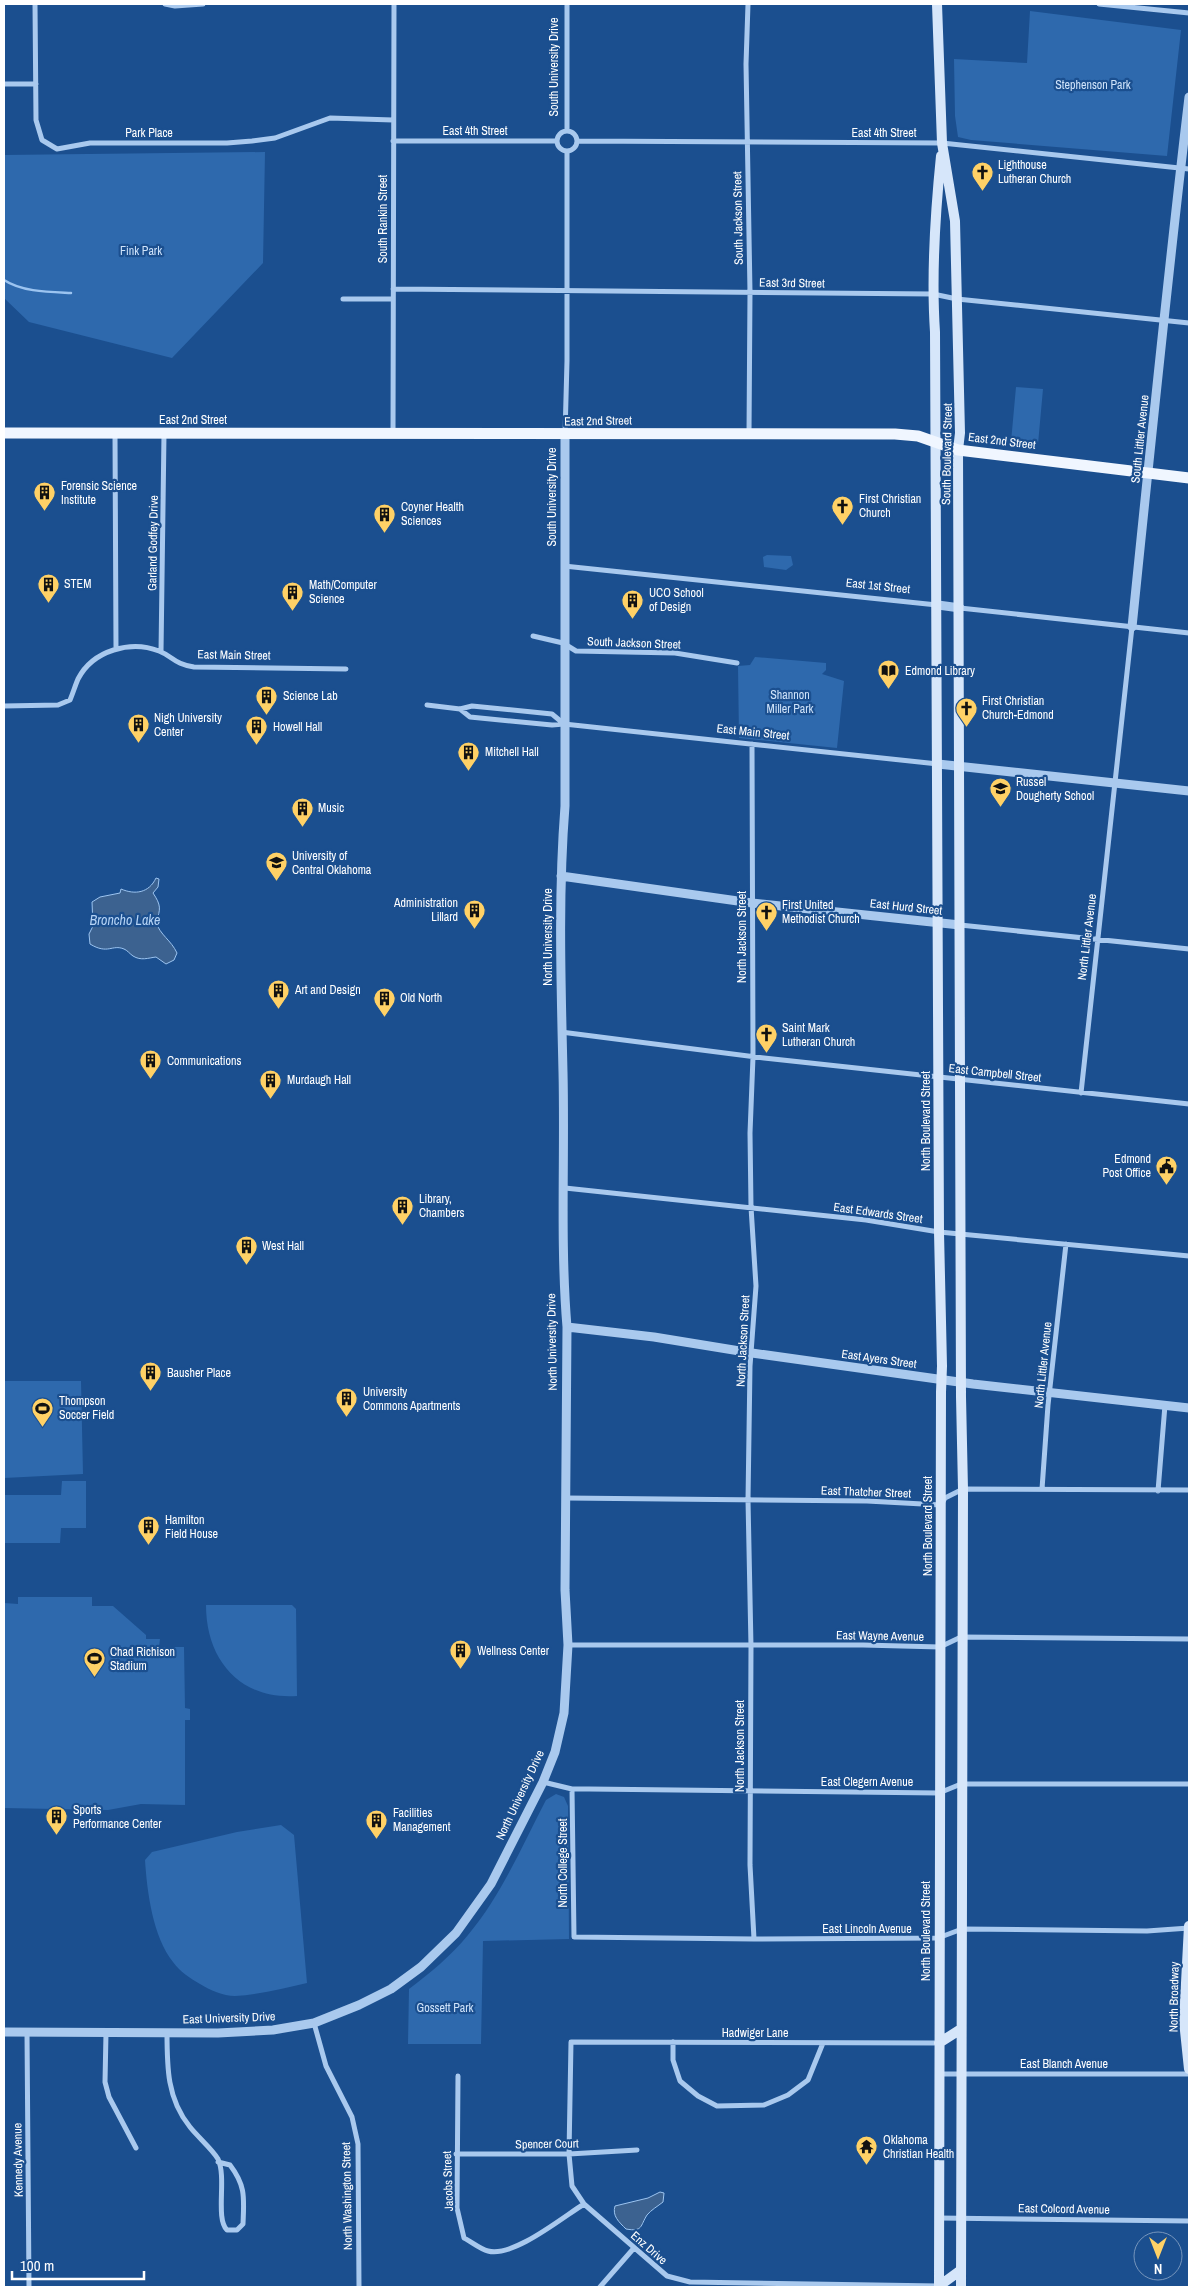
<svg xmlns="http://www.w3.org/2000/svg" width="1193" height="2291" font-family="'Archivo Narrow',sans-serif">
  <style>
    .green { fill: #2e69ad }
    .water { fill: #3c6290; stroke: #9cc4f0 }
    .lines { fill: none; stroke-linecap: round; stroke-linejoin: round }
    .stream { stroke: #9cc4f0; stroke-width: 2.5 }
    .minor { stroke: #a9c9ee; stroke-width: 5 }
    .tertiary { stroke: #a9c9ee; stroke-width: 9 }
    .secondary { stroke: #d6e6fa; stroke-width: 10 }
    .primary { stroke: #f0f6ff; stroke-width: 11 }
    .labels { text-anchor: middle; stroke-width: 4.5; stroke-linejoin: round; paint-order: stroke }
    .street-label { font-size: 12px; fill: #fff; stroke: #1b4f8f }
    .park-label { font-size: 12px; fill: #cfe3fa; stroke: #1b4f8f }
    .poi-label { font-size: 12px; fill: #fff; stroke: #1b4f8f; text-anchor: start }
    .water-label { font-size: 14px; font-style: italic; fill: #b5d3f5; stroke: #1b4f8f }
  </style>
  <rect width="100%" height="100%" fill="#1b4f8f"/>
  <!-- green -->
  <path class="green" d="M 1030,11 L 1181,30 L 1167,156 L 971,140 L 958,137 L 955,116 L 954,59 L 1027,63 Z
    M 265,152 L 263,263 L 172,358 L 29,322 L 4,298 L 4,155 Z
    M 1016,387 L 1043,389 L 1038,444 L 1011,442 Z
    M 767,555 L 791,556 L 793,565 L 786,570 L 764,567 L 763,557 Z
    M 755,657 L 826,663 L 826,670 L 822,674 L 844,681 L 837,748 L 739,738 L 738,666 L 750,665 Z
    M 4,1381 L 81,1381 L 83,1474 L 4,1478 Z
    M 62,1481 L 86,1481 L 86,1528 L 61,1528 L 60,1543 L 4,1543 L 4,1495 L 61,1495 Z
    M 18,1597 L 92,1597 L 92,1606 L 113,1606 L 146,1635 L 146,1639 L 160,1639 L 159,1647 L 184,1647 L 185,1708 L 190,1709 L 190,1720 L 185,1720 L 185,1805 L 141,1804 L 108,1810 L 4,1808 L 4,1603 L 18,1604 Z
    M 206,1605 L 292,1605 L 296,1609 L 297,1696 C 240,1700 206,1660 206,1605 Z
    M 556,1794 L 564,1797 L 568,1806 L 569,1939 L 483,1941 L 481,2044 L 408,2044 L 409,1989 C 430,1973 451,1956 468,1935 C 501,1896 522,1846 546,1800 Z
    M 281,1825 L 294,1835 L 307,1983 C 284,1988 259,1995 235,1996 C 223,1996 210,1990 200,1984 C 190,1978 180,1972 173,1962 C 153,1937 147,1892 145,1860 L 152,1852 L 237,1832 Z"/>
  <!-- water -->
  <path class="water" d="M 156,878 L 159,879 L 158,887 L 153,893 C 161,905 161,909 156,922 C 160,935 171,940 177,953 L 174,960 L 166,964 L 156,957 C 148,958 141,961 133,956 C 130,954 127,950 124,949 C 112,944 108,955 90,944 L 89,934 L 93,926 L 92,902 L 100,897 L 120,893 L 121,889 C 135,895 149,893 156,878 Z
    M 660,2192 L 664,2193 L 663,2202 C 658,2206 651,2210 647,2215 C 640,2226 643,2232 626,2229 C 619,2222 612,2216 615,2206 L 648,2198 Z"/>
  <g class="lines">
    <!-- stream -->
    <path class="stream" d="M 4,280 C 22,292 50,292 71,293"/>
    <!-- minor -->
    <path class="minor" d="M 35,4 L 36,120 L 42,140 L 57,149 L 90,143 L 227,143 L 252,141 L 275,138 L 330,118 L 393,120
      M 165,4 L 175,6 L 203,4
      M 567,4 L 567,131
      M 748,4 L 746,64 L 750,292 L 749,433
      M 1099,4 L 1189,13
      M 4,84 L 36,84
      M557 141a10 10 0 1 1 20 0a10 10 0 1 1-20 0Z
      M 393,141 L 557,141
      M 577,141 L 942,143 L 1189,169
      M 393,289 L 933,294 L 957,299 L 1189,323
      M 343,299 L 393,299
      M 115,434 L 116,648
      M 393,434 L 394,4
      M 565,435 L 567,361 L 567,151
      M 564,566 L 937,605
      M 960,608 L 1189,633
      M 533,636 L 563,643 L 576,651 L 675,653 L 737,663
      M 161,652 L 164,434
      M 427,705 L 460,709 L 472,706 L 552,714 L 564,724
      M 4,706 L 58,705 L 70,700 C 73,693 75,686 78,679 C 93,650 131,640 159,651 C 174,657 174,664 194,667 L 346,669
      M 460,709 L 470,717 L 552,725 L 564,724 L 938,764
      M 752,744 L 753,1057 L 750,1133 L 751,1207 L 756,1286 L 750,1366 L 748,1500 L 751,1646 L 750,1865 L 754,1939
      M 960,925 L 1189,949
      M 561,1032 L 764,1058 L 1189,1104
      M 1081,1093 L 1132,627
      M 565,1188 L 866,1220 L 939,1232 L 1189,1256
      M 1042,1489 L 1048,1405 L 1066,1244
      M 1158,1491 L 1165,1405
      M 566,1498 L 867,1501 L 941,1505 L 945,1498 L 963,1489 L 1189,1490
      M 568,1645 L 863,1645 L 940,1647 L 961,1637 L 1189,1639
      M 543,1782 L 572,1789 L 589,1789 L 939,1793 L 961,1784 L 1189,1784
      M 572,1789 L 574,1937 L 754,1939 L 938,1938 L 962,1929 L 1147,1931 L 1189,1928
      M 314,2023 L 326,2066 L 352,2117 L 358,2144 L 359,2287
      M 167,2032 C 167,2067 167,2099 190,2127 C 197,2136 213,2150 218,2159 C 227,2178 215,2218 227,2230 L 237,2230 L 243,2224 C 244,2198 246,2186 230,2165 L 218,2162
      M 27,2033 L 29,2287
      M 106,2033 L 105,2082 L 109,2097 L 136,2148
      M 673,2042 L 673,2060 L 680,2081 L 698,2096 L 717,2106 L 764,2105 L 788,2095 L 808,2080 L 823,2043
      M 940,2074 L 1189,2074
      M 458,2076 L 457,2208 L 464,2238 C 472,2242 480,2249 488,2251 C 513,2258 563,2217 584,2204
      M 456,2154 L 569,2154 L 637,2150
      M 939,2218 L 1189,2221
      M 939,2286 L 690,2282 L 667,2276 L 584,2204 L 572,2186 L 569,2154 L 571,2042 L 939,2043
      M 600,2287 L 634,2248"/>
    <!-- tertiary -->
    <path class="tertiary" d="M 938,605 L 960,608
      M 1132,627 C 1150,450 1168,273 1189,97
      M 938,764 L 1189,791
      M 561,876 L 752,903 L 960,925
      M 567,1327 L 654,1337 L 752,1353 L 973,1384 L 1189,1408
      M 4,2032 L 218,2033 L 273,2030 L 314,2023 L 359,2005 L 391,1989 L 421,1967 L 456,1933 L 491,1884 L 543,1782 L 555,1752 L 564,1713 L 568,1645 L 565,1590 L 567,1327 C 560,1243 565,1157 563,1072 C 561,984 558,895 565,806 L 565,435"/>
    <!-- secondary -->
    <path class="secondary" d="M 937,4 L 942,143 L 955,221 L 960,433 L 958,450 L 961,1397 L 963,1489 L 961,2287
      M 1189,1926 L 1184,2021 L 1189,2069
      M 939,2043 L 961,2029
      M 939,2286 L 961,2270
      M 939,2287 L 941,1392 L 942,1366 L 939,1232 L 935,332 C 931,273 935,215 941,156"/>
    <!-- primary -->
    <path class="primary" d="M 4,433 L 895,434 L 918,436 L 958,450 L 1189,478"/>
  </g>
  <!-- icons -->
  <defs>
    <symbol id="church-pin" viewBox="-11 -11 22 30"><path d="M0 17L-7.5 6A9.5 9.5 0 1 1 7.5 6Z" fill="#ffd166" stroke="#1b4f8f"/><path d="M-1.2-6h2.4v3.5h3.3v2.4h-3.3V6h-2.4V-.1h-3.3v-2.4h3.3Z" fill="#111"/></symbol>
    <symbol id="building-pin" viewBox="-11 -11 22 30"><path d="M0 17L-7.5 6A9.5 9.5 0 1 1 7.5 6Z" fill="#ffd166" stroke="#1b4f8f"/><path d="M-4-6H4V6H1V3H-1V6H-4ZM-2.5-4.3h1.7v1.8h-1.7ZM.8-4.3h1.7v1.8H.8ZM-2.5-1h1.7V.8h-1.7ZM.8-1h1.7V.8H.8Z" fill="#111"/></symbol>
    <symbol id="library-pin" viewBox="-11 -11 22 30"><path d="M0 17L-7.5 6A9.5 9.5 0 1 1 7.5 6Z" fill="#ffd166" stroke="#1b4f8f"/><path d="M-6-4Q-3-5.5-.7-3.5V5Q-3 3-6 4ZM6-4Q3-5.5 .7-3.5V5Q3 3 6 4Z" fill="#111"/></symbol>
    <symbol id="school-pin" viewBox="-11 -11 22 30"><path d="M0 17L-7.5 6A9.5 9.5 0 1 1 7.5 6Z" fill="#ffd166" stroke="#1b4f8f"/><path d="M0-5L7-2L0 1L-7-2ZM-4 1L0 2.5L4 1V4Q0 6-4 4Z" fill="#111"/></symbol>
    <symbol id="university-pin" viewBox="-11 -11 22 30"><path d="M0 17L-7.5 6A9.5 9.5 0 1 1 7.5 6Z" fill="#ffd166" stroke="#1b4f8f"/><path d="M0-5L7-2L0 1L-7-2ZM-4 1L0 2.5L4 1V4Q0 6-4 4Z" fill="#111"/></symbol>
    <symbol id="civic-pin" viewBox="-11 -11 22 30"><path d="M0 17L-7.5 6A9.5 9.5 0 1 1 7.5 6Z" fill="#ffd166" stroke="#1b4f8f"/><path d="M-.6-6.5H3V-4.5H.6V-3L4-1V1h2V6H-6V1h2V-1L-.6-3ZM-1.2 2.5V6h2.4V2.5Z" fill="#111"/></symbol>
    <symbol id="stadium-pin" viewBox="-11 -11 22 30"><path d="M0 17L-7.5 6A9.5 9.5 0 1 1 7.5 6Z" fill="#ffd166" stroke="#1b4f8f"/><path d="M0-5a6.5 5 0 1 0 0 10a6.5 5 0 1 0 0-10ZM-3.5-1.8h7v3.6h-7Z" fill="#111"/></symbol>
    <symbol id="temple-pin" viewBox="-11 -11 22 30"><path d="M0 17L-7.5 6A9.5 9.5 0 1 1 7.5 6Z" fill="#ffd166" stroke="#1b4f8f"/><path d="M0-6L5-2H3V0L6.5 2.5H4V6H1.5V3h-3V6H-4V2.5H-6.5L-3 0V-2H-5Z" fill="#111"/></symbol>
  </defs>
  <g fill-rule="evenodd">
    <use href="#church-pin" x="970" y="160" width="25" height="34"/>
    <use href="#building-pin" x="32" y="480" width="25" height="34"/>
    <use href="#church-pin" x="830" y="494" width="25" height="34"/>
    <use href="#building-pin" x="372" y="502" width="25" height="34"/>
    <use href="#building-pin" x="36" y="572" width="25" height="34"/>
    <use href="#building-pin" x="280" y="580" width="25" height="34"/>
    <use href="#building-pin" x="620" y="588" width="25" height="34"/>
    <use href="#library-pin" x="876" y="658" width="25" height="34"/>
    <use href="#building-pin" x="254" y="684" width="25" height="34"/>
    <use href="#church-pin" x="954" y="696" width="25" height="34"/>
    <use href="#building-pin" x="126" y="712" width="25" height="34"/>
    <use href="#building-pin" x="244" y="714" width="25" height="34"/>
    <use href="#building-pin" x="456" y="740" width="25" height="34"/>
    <use href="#school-pin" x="988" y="776" width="25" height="34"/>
    <use href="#building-pin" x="290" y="796" width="25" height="34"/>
    <use href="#university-pin" x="264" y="850" width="25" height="34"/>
    <use href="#building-pin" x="462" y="898" width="25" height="34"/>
    <use href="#church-pin" x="754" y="900" width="25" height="34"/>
    <use href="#building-pin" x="266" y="978" width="25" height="34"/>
    <use href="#building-pin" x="372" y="986" width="25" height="34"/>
    <use href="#church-pin" x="754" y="1022" width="25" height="34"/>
    <use href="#building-pin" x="138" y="1048" width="25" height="34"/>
    <use href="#building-pin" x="258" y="1068" width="25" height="34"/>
    <use href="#civic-pin" x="1154" y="1154" width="25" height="34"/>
    <use href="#building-pin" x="390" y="1194" width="25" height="34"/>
    <use href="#building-pin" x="234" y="1234" width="25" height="34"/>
    <use href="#building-pin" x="138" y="1360" width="25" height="34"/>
    <use href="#building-pin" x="334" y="1386" width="25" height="34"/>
    <use href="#stadium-pin" x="30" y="1396" width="25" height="34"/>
    <use href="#building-pin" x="136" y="1514" width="25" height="34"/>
    <use href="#building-pin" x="448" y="1638" width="25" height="34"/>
    <use href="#stadium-pin" x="82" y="1646" width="25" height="34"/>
    <use href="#building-pin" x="44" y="1804" width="25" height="34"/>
    <use href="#building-pin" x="364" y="1808" width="25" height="34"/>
    <use href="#temple-pin" x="854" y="2134" width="25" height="34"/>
  </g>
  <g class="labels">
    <!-- street labels -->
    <g class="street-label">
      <text transform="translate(554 67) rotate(-90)" y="4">South University Drive</text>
      <text x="475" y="135">East 4th Street</text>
      <text x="149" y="137">Park Place</text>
      <text x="884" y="137">East 4th Street</text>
      <text transform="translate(738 218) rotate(-91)" y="4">South Jackson Street</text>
      <text transform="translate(383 219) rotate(-90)" y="4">South Rankin Street</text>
      <text transform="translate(792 283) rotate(1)" y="4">East 3rd Street</text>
      <text x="193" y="424">East 2nd Street</text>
      <text transform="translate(598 421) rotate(-1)" y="4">East 2nd Street</text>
      <text transform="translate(1140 439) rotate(-84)" y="4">South Littler Avenue</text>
      <text transform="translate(1002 441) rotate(7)" y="4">East 2nd Street</text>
      <text transform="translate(947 454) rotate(-89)" y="4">South Boulevard Street</text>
      <text transform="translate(552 497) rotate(-90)" y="4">South University Drive</text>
      <text transform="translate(153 543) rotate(-89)" y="4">Garland Godfey Drive</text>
      <text transform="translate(878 586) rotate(6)" y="4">East 1st Street</text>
      <text transform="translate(634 643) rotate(2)" y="4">South Jackson Street</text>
      <text transform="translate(234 655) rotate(1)" y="4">East Main Street</text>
      <text transform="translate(753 732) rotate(6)" y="4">East Main Street</text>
      <text transform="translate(906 907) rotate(6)" y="4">East Hurd Street</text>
      <text transform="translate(548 937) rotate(-90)" y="4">North University Drive</text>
      <text transform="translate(742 937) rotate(-90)" y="4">North Jackson Street</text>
      <text transform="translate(1087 937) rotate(-83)" y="4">North Littler Avenue</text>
      <text transform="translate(995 1073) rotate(6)" y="4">East Campbell Street</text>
      <text transform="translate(926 1121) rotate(-90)" y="4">North Boulevard Street</text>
      <text transform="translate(878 1213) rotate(8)" y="4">East Edwards Street</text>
      <text transform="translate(743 1341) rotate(-87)" y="4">North Jackson Street</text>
      <text transform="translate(552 1342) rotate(-91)" y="4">North University Drive</text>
      <text transform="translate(879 1359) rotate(8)" y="4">East Ayers Street</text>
      <text transform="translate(1043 1365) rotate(-84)" y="4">North Littler Avenue</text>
      <text transform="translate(866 1492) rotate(2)" y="4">East Thatcher Street</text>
      <text transform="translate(928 1526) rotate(-90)" y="4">North Boulevard Street</text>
      <text transform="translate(880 1636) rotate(1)" y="4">East Wayne Avenue</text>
      <text transform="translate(740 1746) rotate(-90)" y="4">North Jackson Street</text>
      <text x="867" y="1786">East Clegern Avenue</text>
      <text transform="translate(520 1795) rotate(-65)" y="4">North University Drive</text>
      <text transform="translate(563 1863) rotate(-90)" y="4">North College Street</text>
      <text x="867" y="1933">East Lincoln Avenue</text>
      <text transform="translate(926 1931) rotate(-90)" y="4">North Boulevard Street</text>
      <text transform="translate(1174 1997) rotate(-89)" y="4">North Broadway</text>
      <text transform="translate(229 2018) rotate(-2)" y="4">East University Drive</text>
      <text x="755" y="2037">Hadwiger Lane</text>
      <text x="1064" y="2068">East Blanch Avenue</text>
      <text transform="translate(547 2144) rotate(-1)" y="4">Spencer Court</text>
      <text transform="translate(18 2160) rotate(-91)" y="4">Kennedy Avenue</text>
      <text transform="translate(448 2181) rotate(-92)" y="4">Jacobs Street</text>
      <text transform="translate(347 2196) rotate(-91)" y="4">North Washington Street</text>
      <text transform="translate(1064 2209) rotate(1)" y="4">East Colcord Avenue</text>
      <text transform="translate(649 2248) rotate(41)" y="4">Enz Drive</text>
    </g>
    <!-- park labels -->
    <g class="park-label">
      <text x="1093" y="89">Stephenson Park</text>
      <text x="141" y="255">Fink Park</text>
      <text x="790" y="699">Shannon<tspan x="790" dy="14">Miller Park</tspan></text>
      <text x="445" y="2012">Gossett Park</text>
    </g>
    <!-- poi labels -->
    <g class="poi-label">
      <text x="998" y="169">Lighthouse<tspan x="998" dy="14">Lutheran Church</tspan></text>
      <text x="61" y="490">Forensic Science<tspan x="61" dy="14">Institute</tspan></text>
      <text x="859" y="503">First Christian<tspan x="859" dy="14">Church</tspan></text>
      <text x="401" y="511">Coyner Health<tspan x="401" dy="14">Sciences</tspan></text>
      <text x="64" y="588">STEM</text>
      <text x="309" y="589">Math/Computer<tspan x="309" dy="14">Science</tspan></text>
      <text x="649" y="597">UCO School<tspan x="649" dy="14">of Design</tspan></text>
      <text x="905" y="675">Edmond Library</text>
      <text x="283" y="700">Science Lab</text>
      <text x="982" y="705">First Christian<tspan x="982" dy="14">Church-Edmond</tspan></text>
      <text x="154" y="722">Nigh University<tspan x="154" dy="14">Center</tspan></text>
      <text x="273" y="731">Howell Hall</text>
      <text x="485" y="756">Mitchell Hall</text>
      <text x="1016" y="786">Russel<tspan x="1016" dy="14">Dougherty School</tspan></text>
      <text x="318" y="812">Music</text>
      <text x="292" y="860">University of<tspan x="292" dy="14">Central Oklahoma</tspan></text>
      <text x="458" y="907" text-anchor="end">Administration<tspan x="458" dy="14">Lillard</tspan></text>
      <text x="782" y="909">First United<tspan x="782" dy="14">Methodist Church</tspan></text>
      <text x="295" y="994">Art and Design</text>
      <text x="400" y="1002">Old North</text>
      <text x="782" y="1032">Saint Mark<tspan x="782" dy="14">Lutheran Church</tspan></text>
      <text x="167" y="1065">Communications</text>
      <text x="287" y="1084">Murdaugh Hall</text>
      <text x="1151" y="1163" text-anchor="end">Edmond<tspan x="1151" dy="14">Post Office</tspan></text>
      <text x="419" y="1203">Library,<tspan x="419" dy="14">Chambers</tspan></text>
      <text x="262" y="1250">West Hall</text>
      <text x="167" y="1377">Bausher Place</text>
      <text x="363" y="1396">University<tspan x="363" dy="14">Commons Apartments</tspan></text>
      <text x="59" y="1405">Thompson<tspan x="59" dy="14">Soccer Field</tspan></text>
      <text x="165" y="1524">Hamilton<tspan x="165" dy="14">Field House</tspan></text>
      <text x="477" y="1655">Wellness Center</text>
      <text x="110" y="1656">Chad Richison<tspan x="110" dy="14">Stadium</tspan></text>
      <text x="73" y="1814">Sports<tspan x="73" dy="14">Performance Center</tspan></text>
      <text x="393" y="1817">Facilities<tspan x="393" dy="14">Management</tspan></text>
      <text x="883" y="2144">Oklahoma<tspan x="883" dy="14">Christian Health</tspan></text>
    </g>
    <!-- water labels -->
    <g class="water-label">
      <text x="125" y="925">Broncho Lake</text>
    </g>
  </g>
  <!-- border -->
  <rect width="1193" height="2291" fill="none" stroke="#ffffff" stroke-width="10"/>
  <!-- north arrow -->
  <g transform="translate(1158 2256) rotate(180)"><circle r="24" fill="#1b4f8f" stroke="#7695bc"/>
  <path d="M0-4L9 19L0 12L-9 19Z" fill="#ffd166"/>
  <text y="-8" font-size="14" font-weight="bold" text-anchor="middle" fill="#ffffff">N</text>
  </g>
  <!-- scale -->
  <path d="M12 2271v8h132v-8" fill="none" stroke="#ffffff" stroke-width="2.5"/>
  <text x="20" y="2271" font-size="15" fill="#ffffff" stroke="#1b4f8f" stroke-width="4" paint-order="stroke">100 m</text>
</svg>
